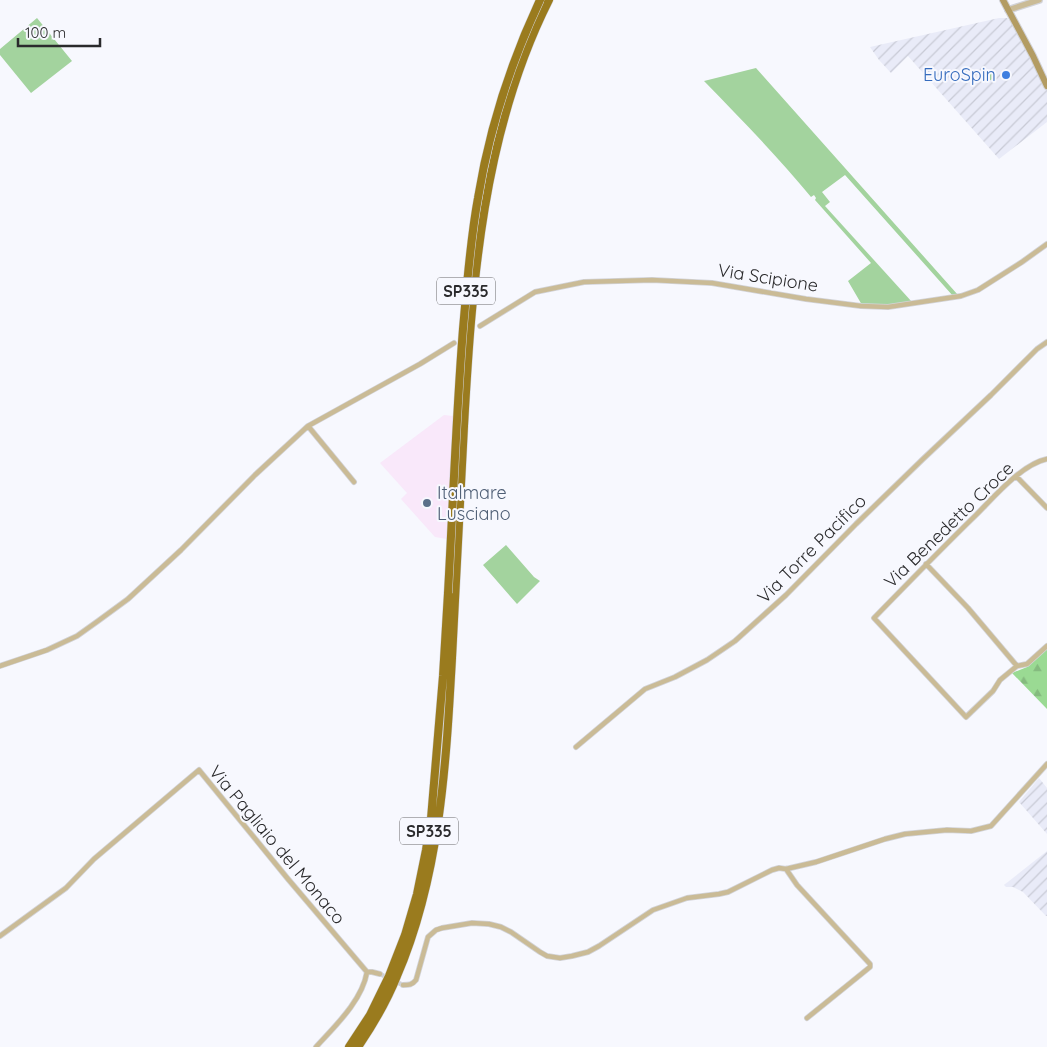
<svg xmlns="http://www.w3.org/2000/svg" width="1047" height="1047" font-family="Quicksand,sans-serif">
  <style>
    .commercial { fill: #f9e8fa }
    .industrial { fill: url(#industrial-furrows) }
    .green { fill: #a3d39e }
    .forest { fill: url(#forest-firs) }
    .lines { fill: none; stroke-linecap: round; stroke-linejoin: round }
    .minor-tunnel { stroke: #cecfd4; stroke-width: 4.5; stroke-dasharray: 4.5 2; stroke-linecap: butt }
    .minor-casing { stroke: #d2d3d8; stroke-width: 6 }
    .tertiary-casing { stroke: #d2d3d8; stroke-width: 8 }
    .secondary-casing { stroke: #d2d3d8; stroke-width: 8 }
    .trunk-casing { stroke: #d2d3d8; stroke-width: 9 }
    .minor { stroke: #cabb96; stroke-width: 4.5 }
    .tertiary { stroke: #cabb96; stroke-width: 5.5 }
    .secondary { stroke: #b39c63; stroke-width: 6 }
    .trunk { stroke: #9a7b1e; stroke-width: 8 }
    .trunk-bridge-casing { stroke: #d2d3d8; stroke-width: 9; stroke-linecap: butt }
    .trunk-bridge { stroke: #9a7b1e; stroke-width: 8 }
    .shop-dot { fill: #3f7fe0; stroke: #f7f8fe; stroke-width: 2 }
    .service-dot { fill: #5c6f8a; stroke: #f7f8fe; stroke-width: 2 }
    .labels { text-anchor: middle; stroke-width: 4; stroke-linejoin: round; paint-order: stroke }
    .shield { fill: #f7f8fe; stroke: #68686b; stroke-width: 1 }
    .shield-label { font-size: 16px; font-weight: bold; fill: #2a2a2c }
    .shop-label { font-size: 18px; fill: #366cbe; stroke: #f7f8fe; text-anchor: end }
    .street-label { font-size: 18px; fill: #2a2a2c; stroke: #f7f8fe }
    .service-label { font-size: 18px; fill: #4e5e75; stroke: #f7f8fe; text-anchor: start }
  </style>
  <defs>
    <pattern id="industrial-furrows" width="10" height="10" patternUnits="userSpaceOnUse" patternTransform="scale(1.25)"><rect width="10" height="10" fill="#e9ebf8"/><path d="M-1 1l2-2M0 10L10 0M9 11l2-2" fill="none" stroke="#c8cad5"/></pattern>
    <pattern id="forest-firs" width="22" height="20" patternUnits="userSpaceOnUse" patternTransform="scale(1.25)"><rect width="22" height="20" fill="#9ada93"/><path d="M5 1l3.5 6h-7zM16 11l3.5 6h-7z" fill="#85bb7f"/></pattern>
  </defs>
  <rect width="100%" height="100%" fill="#f7f8fe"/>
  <!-- commercial -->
  <path class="commercial" d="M 444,415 L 453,416 L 447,539 L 435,537 L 401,499 L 407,493 L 380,463 Z"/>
  <!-- industrial -->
  <path class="industrial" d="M 999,18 L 1007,18 L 1013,24 L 1047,89 L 1047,122 L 999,159 L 908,56 L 891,73 L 879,60 L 870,47 Z
    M 1039,778 L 1047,788 L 1047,834 L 1019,802 Z
    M 1047,851 L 1047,916 L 1046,916 L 1023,892 L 1013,887 L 1006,887 L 1004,885 Z"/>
  <!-- green -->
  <path class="green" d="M 37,18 L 72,61 L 31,93 L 0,55 L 0,49 Z
    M 756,68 L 958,295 L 953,296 L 845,175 L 822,192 L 830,202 L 825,206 L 912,302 L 887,305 L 862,305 L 848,281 L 871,263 L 815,200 L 816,198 L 814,195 L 811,197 C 778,157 741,119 704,81 Z
    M 992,69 L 996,77 L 987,82 L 982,74 Z
    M 506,545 L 534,577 L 540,581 L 517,604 L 483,565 Z"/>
  <!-- forest -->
  <path class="forest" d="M 1047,648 L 1047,709 L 1012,673 L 1027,667 Z"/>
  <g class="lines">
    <!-- minor-tunnel -->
    <path class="minor-tunnel" d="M 380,974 L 403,985"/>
    <defs>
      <path id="minor" d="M 480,326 L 535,292 L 584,282 L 652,280 L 712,283 L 806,299 L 861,306 L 888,307 L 961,296 L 978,290 L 1022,262 L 1047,244
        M 308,426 L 354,482
        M 1047,459 C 1022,464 994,497 976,515 C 941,549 908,583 874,618 L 966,717 L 993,691 L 1000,680 L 1017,666 L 1027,664 L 1047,646
        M 1016,476 L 1047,508
        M 926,564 L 968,608 L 1017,666
        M 0,666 L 47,650 L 77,636 L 98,621 L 128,599 L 181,550 L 255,475 L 308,426 L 420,364 L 454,343
        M 576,747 L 645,689 L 675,677 L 707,660 L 735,641 L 786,595 L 856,524 L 923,459 L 991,395 L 1037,349 L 1047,342
        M 786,869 L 797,885 L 870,964 L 870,967 L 807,1018
        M 0,936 L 66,888 L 94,859 L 199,770 L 288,879 L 367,972
        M 367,972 L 372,972 L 380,974
        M 403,985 C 409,985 412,985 416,980 L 428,937 L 436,930 L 442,928 L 472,923 L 489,924 L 501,927 L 511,932 L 540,952 L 547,956 L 560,958 L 572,956 L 588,952 L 599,946 L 653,910 L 687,898 L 719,894 L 728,892 L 772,870 L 779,868 L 786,869 L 816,862 L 885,839 L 905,834 L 947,830 L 971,831 L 991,826 L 1047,764
        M 316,1047 C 335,1026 362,1001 367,972"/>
      <path id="tertiary" d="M 1008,10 L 1039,0"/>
      <path id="secondary" d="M 1003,0 L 1033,56 L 1047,86"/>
      <path id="trunk" d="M 349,1047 L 370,1015 L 389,976 L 405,935 L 417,894 L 426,850 L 431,819 L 443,676 L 448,593
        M 358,1047 C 373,1025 387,1001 397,976 C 440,876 446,765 452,658 C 456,581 460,504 464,426 C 472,282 483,131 549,0"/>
    </defs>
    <!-- minor casing -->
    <use href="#minor" class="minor-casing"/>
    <!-- tertiary casing -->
    <use href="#tertiary" class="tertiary-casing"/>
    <!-- secondary casing -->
    <use href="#secondary" class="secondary-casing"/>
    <!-- trunk casing -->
    <use href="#trunk" class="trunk-casing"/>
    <!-- minor -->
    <use href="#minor" class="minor"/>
    <!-- tertiary -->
    <use href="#tertiary" class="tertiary"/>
    <!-- secondary -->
    <use href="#secondary" class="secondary"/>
    <!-- trunk -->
    <use href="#trunk" class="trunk"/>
    <defs>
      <path id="trunk-bridge" d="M 448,593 C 453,505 456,417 463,329 C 467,285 470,241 478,198 C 489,130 511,62 540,0"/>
    </defs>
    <!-- trunk-bridge casing -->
    <use href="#trunk-bridge" class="trunk-bridge-casing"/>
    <!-- trunk-bridge -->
    <use href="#trunk-bridge" class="trunk-bridge"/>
  </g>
  <!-- markers -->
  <circle class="shop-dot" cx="1006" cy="75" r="5"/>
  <circle class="service-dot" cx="427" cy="503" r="5"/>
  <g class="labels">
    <!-- shield labels -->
    <g class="shield">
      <rect x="437" y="277.5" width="58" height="27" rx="4"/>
      <rect x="400" y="817.5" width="58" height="27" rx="4"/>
    </g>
    <g class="shield-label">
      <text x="466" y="297">SP335</text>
      <text x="429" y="837">SP335</text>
    </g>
    <!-- shop labels -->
    <g class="shop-label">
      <text x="996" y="81">EuroSpin</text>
    </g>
    <!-- street labels -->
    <g class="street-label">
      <text transform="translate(768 278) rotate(9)" y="6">Via Scipione</text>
      <text transform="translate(949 525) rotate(-44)" y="6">Via Benedetto Croce</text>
      <text transform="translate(812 549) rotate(-45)" y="6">Via Torre Pacifico</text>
      <text transform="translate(277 845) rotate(50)" y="6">Via Pagliaio del Monaco</text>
    </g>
    <!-- service labels -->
    <g class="service-label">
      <text x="437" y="499">Italmare<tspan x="437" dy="21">Lusciano</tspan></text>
    </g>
  </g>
  <!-- scale -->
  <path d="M18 38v8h82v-8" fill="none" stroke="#2a2a2c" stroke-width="2.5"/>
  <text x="25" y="38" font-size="15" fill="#2a2a2c" stroke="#f7f8fe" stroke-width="4" paint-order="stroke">100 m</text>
</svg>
